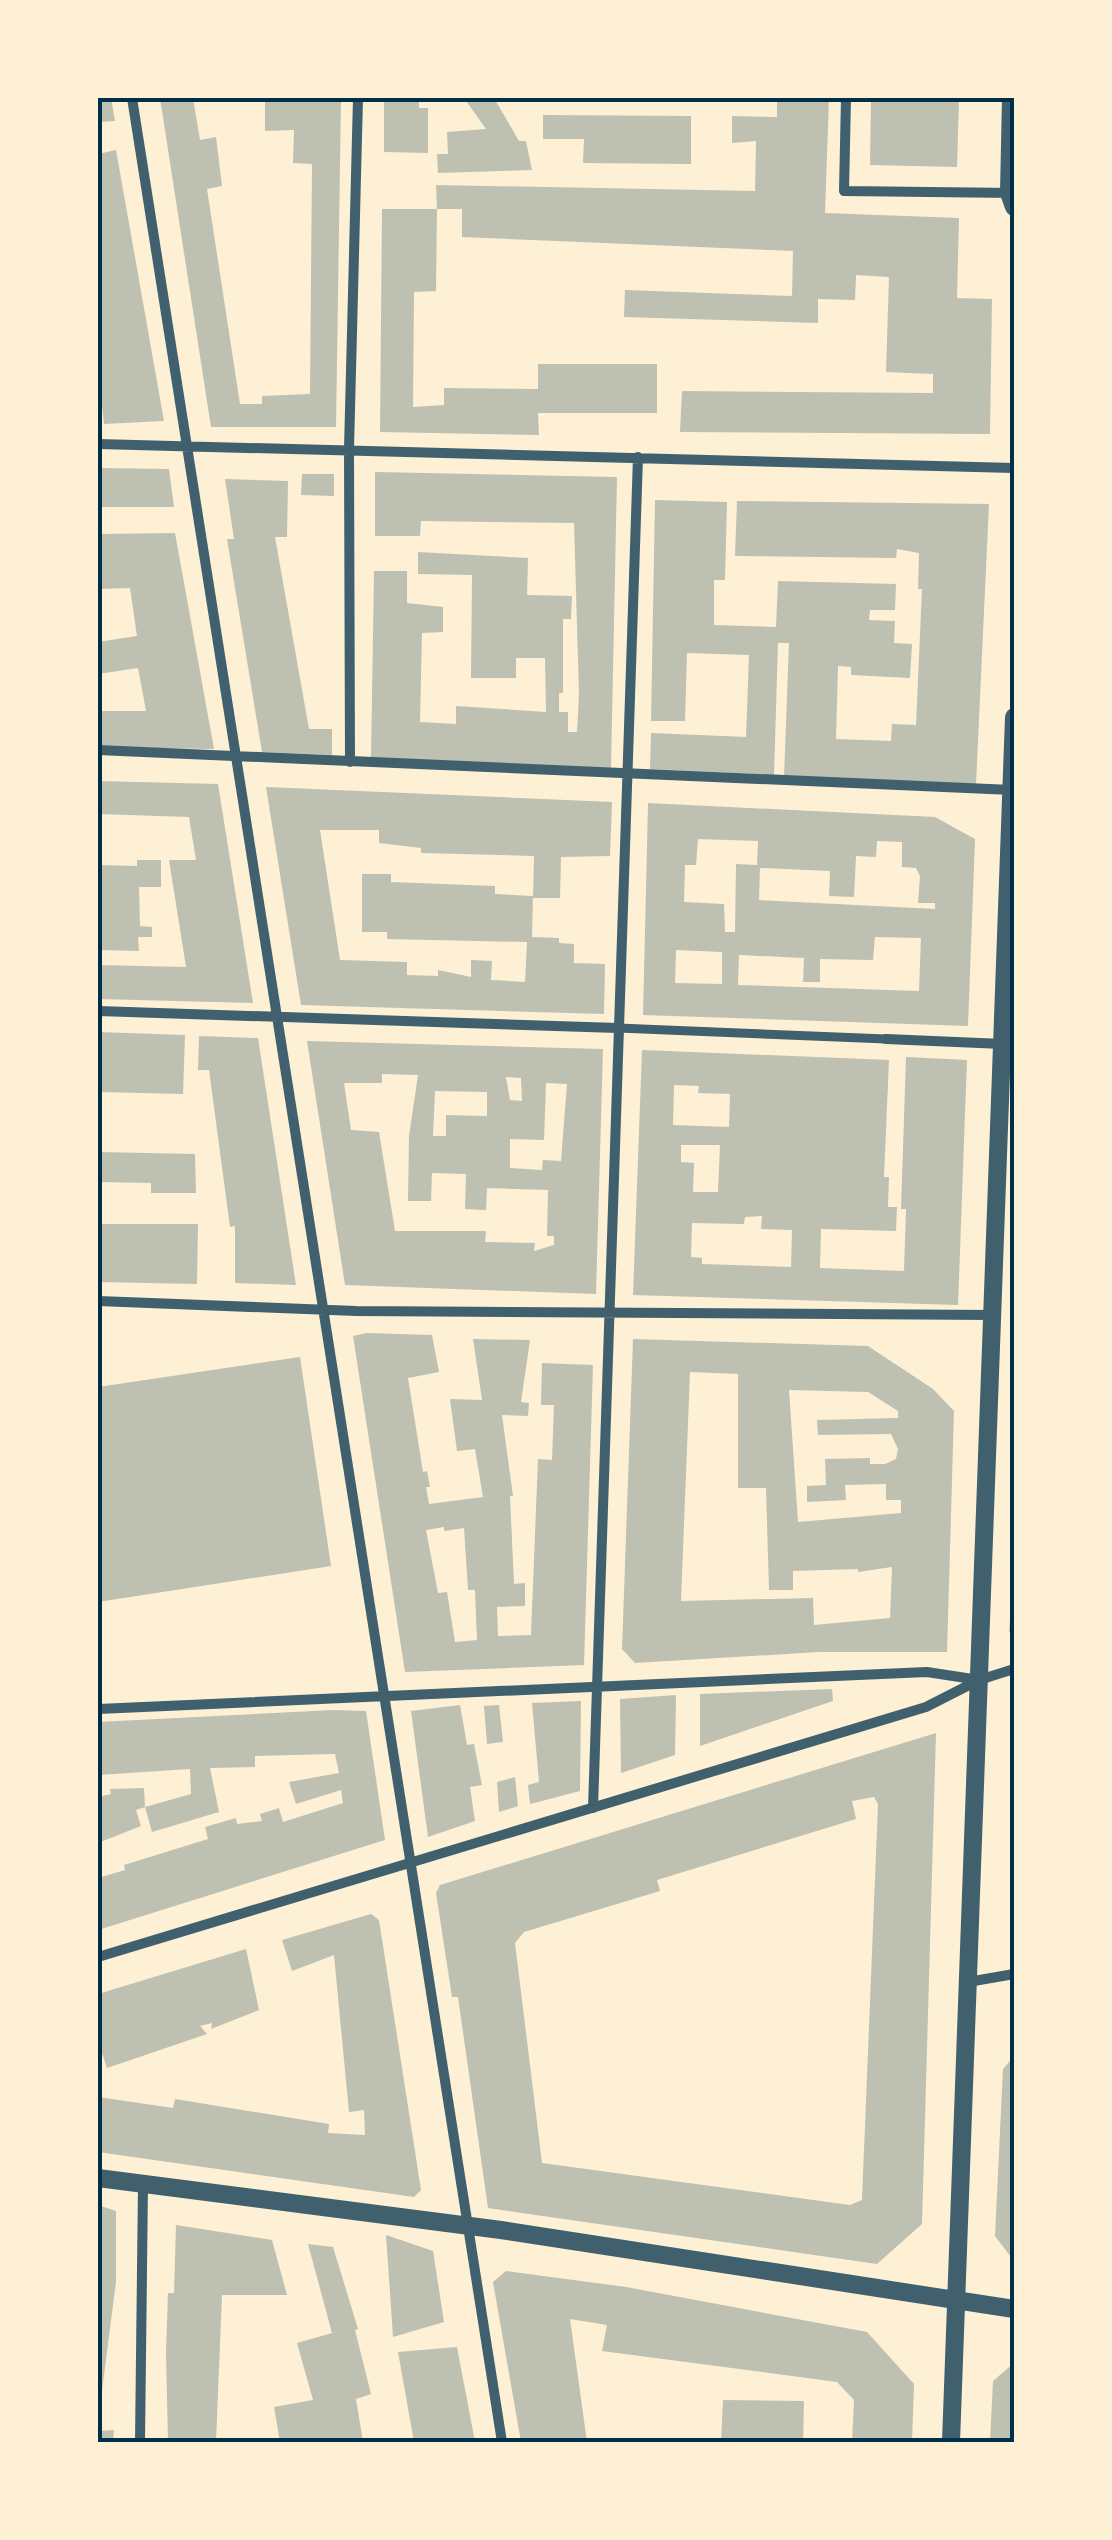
<svg xmlns="http://www.w3.org/2000/svg" width="1112" height="2540" font-family="'Nunito Sans',sans-serif">
  <style>
    .building { fill: #bec0b2; fill-rule: evenodd }
    .lines { fill: none; stroke-linecap: round; stroke-linejoin: round }
    .pedestrian { stroke: #3f606c; stroke-width: 9 }
    .minor { stroke: #3f606c; stroke-width: 10 }
    .tertiary { stroke: #3f606c; stroke-width: 18 }
    .neatline { fill: none; stroke: #003049; stroke-width: 4 }
  </style>
  <rect width="100%" height="100%" fill="#fdf0d5"/>
  <!-- building -->
  <path class="building" d="M 98,98 L 111,98 L 115,121 L 98,122 Z
    M 160,98 L 193,98 L 200,140 L 216,137 L 222,186 L 207,189 L 240,404 L 262,404 L 262,396 L 310,394 L 312,164 L 293,163 L 294,130 L 265,131 L 265,98 L 341,98 L 336,427 L 211,427 Z
    M 384,98 L 419,98 L 419,108 L 428,108 L 428,153 L 384,152 Z
    M 464,98 L 494,98 L 519,141 L 526,141 L 532,170 L 438,173 L 437,154 L 448,154 L 447,132 L 486,129 Z
    M 777,98 L 829,98 L 825,213 L 959,218 L 957,298 L 992,299 L 990,434 L 680,432 L 682,391 L 933,393 L 933,374 L 886,372 L 889,277 L 856,275 L 855,300 L 818,299 L 818,323 L 624,317 L 625,290 L 792,296 L 793,251 L 462,237 L 462,209 L 437,209 L 436,185 L 755,191 L 756,141 L 732,143 L 732,116 L 777,117 Z
    M 871,98 L 959,98 L 957,167 L 870,165 Z
    M 543,115 L 691,116 L 691,164 L 583,163 L 584,139 L 543,139 Z
    M 116,150 L 164,421 L 104,424 L 98,368 L 98,154 Z
    M 382,209 L 437,209 L 436,291 L 414,292 L 413,407 L 444,405 L 444,388 L 538,389 L 538,364 L 657,364 L 657,413 L 538,413 L 539,435 L 380,432 Z
    M 98,468 L 169,469 L 174,507 L 98,507 Z
    M 375,472 L 617,477 L 611,768 L 371,758 L 374,571 L 407,571 L 407,603 L 443,607 L 443,632 L 422,633 L 420,722 L 456,724 L 456,706 L 546,712 L 545,658 L 516,658 L 516,678 L 471,678 L 472,575 L 418,574 L 418,552 L 528,558 L 527,595 L 572,596 L 571,619 L 563,619 L 563,693 L 559,693 L 559,712 L 568,712 L 568,732 L 577,732 L 579,694 L 574,523 L 421,521 L 420,536 L 375,536 Z
    M 302,474 L 334,474 L 334,496 L 301,495 Z
    M 225,479 L 288,481 L 287,537 L 275,537 L 309,729 L 332,729 L 332,755 L 262,752 L 227,539 L 234,539 Z
    M 655,500 L 727,502 L 725,580 L 714,580 L 714,625 L 776,627 L 778,581 L 896,584 L 895,610 L 870,610 L 869,620 L 895,621 L 894,643 L 912,644 L 910,678 L 851,675 L 851,667 L 838,666 L 836,739 L 891,741 L 892,724 L 916,725 L 922,589 L 918,589 L 919,553 L 897,549 L 896,558 L 735,556 L 737,501 L 989,504 L 976,784 L 784,777 L 789,643 L 778,643 L 774,775 L 650,769 L 651,733 L 746,737 L 749,655 L 687,653 L 685,721 L 651,721 Z
    M 175,533 L 214,749 L 98,747 L 98,711 L 146,711 L 138,668 L 98,674 L 98,642 L 137,636 L 130,588 L 98,589 L 98,534 Z
    M 98,781 L 218,784 L 253,1003 L 98,999 L 98,965 L 186,967 L 169,860 L 196,860 L 189,817 L 98,814 Z
    M 266,787 L 612,802 L 610,856 L 561,857 L 560,898 L 533,898 L 534,856 L 421,853 L 421,848 L 379,843 L 379,830 L 320,830 L 340,960 L 407,962 L 407,975 L 438,976 L 438,970 L 471,977 L 471,960 L 492,961 L 491,980 L 525,982 L 527,942 L 387,939 L 387,932 L 362,932 L 362,874 L 391,874 L 391,882 L 495,886 L 495,894 L 533,896 L 532,937 L 559,938 L 559,943 L 574,944 L 574,963 L 605,964 L 604,1014 L 301,1005 Z
    M 648,803 L 935,817 L 975,839 L 968,1026 L 643,1015 ZM 698,839 L 758,841 L 757,865 L 736,864 L 735,932 L 725,932 L 724,904 L 684,902 L 685,865 L 696,865 ZM 877,841 L 902,842 L 902,867 L 916,868 L 920,876 L 918,903 L 935,903 L 935,909 L 759,900 L 760,868 L 830,871 L 829,896 L 854,897 L 856,856 L 876,857 ZM 875,937 L 921,938 L 919,991 L 738,985 L 739,955 L 804,958 L 803,982 L 820,982 L 820,959 L 873,960 ZM 676,950 L 722,952 L 722,984 L 675,983 Z
    M 137,860 L 161,860 L 161,887 L 139,887 L 140,926 L 152,927 L 152,937 L 138,937 L 139,951 L 98,950 L 98,865 L 137,866 Z
    M 98,1032 L 185,1035 L 183,1094 L 98,1092 Z
    M 199,1036 L 258,1038 L 296,1285 L 235,1283 L 235,1226 L 230,1227 L 209,1070 L 198,1070 Z
    M 307,1041 L 603,1049 L 596,1294 L 345,1285 ZM 382,1074 L 418,1075 L 409,1136 L 408,1201 L 431,1201 L 432,1173 L 466,1174 L 465,1209 L 486,1210 L 487,1188 L 548,1190 L 547,1236 L 554,1236 L 554,1245 L 534,1251 L 535,1243 L 485,1242 L 486,1231 L 395,1231 L 379,1132 L 351,1130 L 344,1083 L 382,1083 ZM 506,1077 L 521,1078 L 522,1101 L 510,1100 ZM 546,1083 L 567,1084 L 561,1161 L 543,1160 L 542,1170 L 510,1168 L 510,1139 L 544,1140 ZM 435,1091 L 487,1092 L 487,1116 L 446,1115 L 446,1136 L 433,1136 Z
    M 642,1050 L 889,1060 L 884,1177 L 889,1177 L 888,1207 L 897,1207 L 896,1231 L 821,1229 L 820,1268 L 904,1271 L 906,1209 L 901,1209 L 906,1057 L 967,1060 L 958,1305 L 633,1295 ZM 674,1085 L 699,1086 L 698,1093 L 730,1094 L 729,1127 L 673,1125 ZM 681,1145 L 720,1145 L 718,1192 L 693,1192 L 694,1163 L 681,1162 ZM 762,1216 L 761,1229 L 792,1230 L 791,1267 L 702,1264 L 702,1258 L 691,1257 L 692,1223 L 744,1224 L 745,1217 Z
    M 98,1152 L 195,1154 L 196,1193 L 151,1193 L 151,1183 L 98,1182 Z
    M 98,1224 L 198,1224 L 197,1284 L 98,1282 Z
    M 367,1333 L 432,1335 L 439,1372 L 408,1378 L 423,1472 L 427,1471 L 430,1487 L 426,1487 L 429,1504 L 483,1497 L 475,1449 L 457,1451 L 450,1399 L 482,1400 L 473,1339 L 530,1340 L 521,1402 L 529,1403 L 528,1416 L 502,1415 L 513,1496 L 510,1496 L 514,1584 L 525,1583 L 525,1606 L 497,1607 L 498,1636 L 531,1635 L 538,1459 L 552,1460 L 554,1405 L 541,1405 L 542,1363 L 593,1365 L 584,1665 L 405,1672 L 353,1336 ZM 444,1527 L 444,1531 L 464,1528 L 468,1590 L 475,1590 L 477,1640 L 455,1642 L 447,1592 L 438,1593 L 426,1530 Z
    M 633,1339 L 868,1346 L 933,1389 L 954,1411 L 947,1652 L 819,1652 L 635,1663 L 622,1649 ZM 690,1372 L 738,1374 L 738,1488 L 766,1488 L 769,1590 L 793,1590 L 793,1571 L 858,1569 L 858,1572 L 892,1567 L 890,1618 L 814,1625 L 813,1598 L 681,1601 ZM 789,1390 L 868,1392 L 898,1411 L 898,1418 L 817,1420 L 818,1435 L 891,1434 L 898,1449 L 896,1459 L 885,1464 L 870,1464 L 870,1458 L 825,1459 L 826,1485 L 807,1486 L 807,1502 L 846,1500 L 845,1485 L 886,1484 L 886,1500 L 901,1500 L 901,1513 L 798,1522 Z
    M 300,1357 L 331,1566 L 98,1602 L 98,1387 Z
    M 1012,1594 L 1014,1631 L 1009,1632 Z
    M 832,1689 L 833,1701 L 700,1746 L 700,1694 Z
    M 676,1695 L 675,1755 L 621,1773 L 620,1699 Z
    M 581,1701 L 580,1791 L 530,1804 L 528,1785 L 539,1782 L 532,1703 Z
    M 460,1705 L 467,1745 L 474,1744 L 482,1785 L 470,1787 L 475,1821 L 428,1837 L 411,1711 Z
    M 499,1705 L 503,1742 L 487,1744 L 484,1706 Z
    M 333,1710 L 366,1711 L 385,1840 L 98,1930 L 98,1878 L 125,1870 L 124,1865 L 208,1839 L 205,1827 L 236,1818 L 237,1824 L 262,1821 L 260,1814 L 279,1808 L 283,1822 L 343,1803 L 341,1790 L 296,1804 L 289,1782 L 339,1773 L 335,1754 L 255,1756 L 255,1767 L 210,1768 L 219,1812 L 152,1832 L 145,1807 L 191,1794 L 190,1769 L 98,1775 L 98,1722 Z
    M 936,1733 L 922,2224 L 877,2264 L 488,2208 L 458,1997 L 452,1997 L 436,1893 L 440,1885 ZM 874,1797 L 878,1804 L 862,2200 L 850,2205 L 542,2163 L 515,1943 L 524,1932 L 660,1891 L 657,1880 L 856,1819 L 852,1801 Z
    M 515,1777 L 518,1806 L 499,1812 L 497,1782 Z
    M 144,1788 L 145,1807 L 136,1810 L 141,1826 L 98,1843 L 98,1797 L 111,1794 L 110,1789 Z
    M 371,1914 L 379,1920 L 421,2190 L 414,2197 L 98,2152 L 98,2097 L 173,2108 L 175,2099 L 329,2124 L 328,2133 L 365,2135 L 364,2110 L 349,2112 L 334,1955 L 292,1971 L 282,1940 Z
    M 246,1949 L 259,2010 L 211,2029 L 212,2023 L 200,2026 L 207,2034 L 107,2068 L 98,2041 L 98,1994 Z
    M 1014,2056 L 1014,2261 L 995,2236 L 1003,2069 Z
    M 98,2205 L 116,2211 L 116,2282 L 100,2406 Z
    M 176,2225 L 272,2240 L 287,2295 L 222,2295 L 216,2442 L 168,2442 L 166,2353 L 168,2293 L 174,2293 Z
    M 386,2235 L 433,2251 L 444,2322 L 393,2337 Z
    M 308,2244 L 333,2247 L 358,2329 L 355,2330 L 371,2394 L 356,2399 L 363,2442 L 280,2442 L 274,2407 L 313,2400 L 297,2343 L 332,2333 Z
    M 506,2271 L 626,2287 L 867,2332 L 914,2384 L 912,2442 L 852,2442 L 854,2400 L 837,2382 L 602,2351 L 607,2325 L 570,2319 L 587,2442 L 521,2442 L 493,2282 Z
    M 457,2347 L 475,2442 L 414,2442 L 398,2352 Z
    M 1014,2363 L 1014,2442 L 990,2442 L 993,2381 Z
    M 723,2400 L 804,2401 L 803,2442 L 721,2442 Z
    M 114,2430 L 113,2442 L 98,2442 L 98,2431 Z"/>
  <g class="lines">
    <!-- pedestrian -->
    <path class="pedestrian" d="M 618,1028 L 886,1039"/>
    <!-- minor -->
    <path class="minor" d="M 132,98 L 502,2442
      M 846,98 L 844,191 L 1014,193
      M 98,444 L 1014,468
      M 98,750 L 1012,790
      M 350,762 L 349,449 L 358,98
      M 98,1011 L 618,1028
      M 886,1039 L 1003,1044
      M 98,1301 L 356,1311 L 993,1315
      M 98,1709 L 927,1672 L 979,1680
      M 593,1808 L 638,457
      M 98,1957 L 926,1707 L 979,1680 L 1014,1669
      M 968,1982 L 1014,1974
      M 140,2442 L 143,2184"/>
    <!-- tertiary -->
    <path class="tertiary" d="M 1011,98 L 1009,193 L 1014,207
      M 98,2178 L 501,2230 L 1014,2309
      M 951,2442 L 1014,717"/>
  </g>
  <!-- border -->
  <rect width="1112" height="2540" fill="none" stroke="#fdf0d5" stroke-width="200"/>
  <rect x="100" y="100" width="912" height="2340" class="neatline"/>
</svg>
